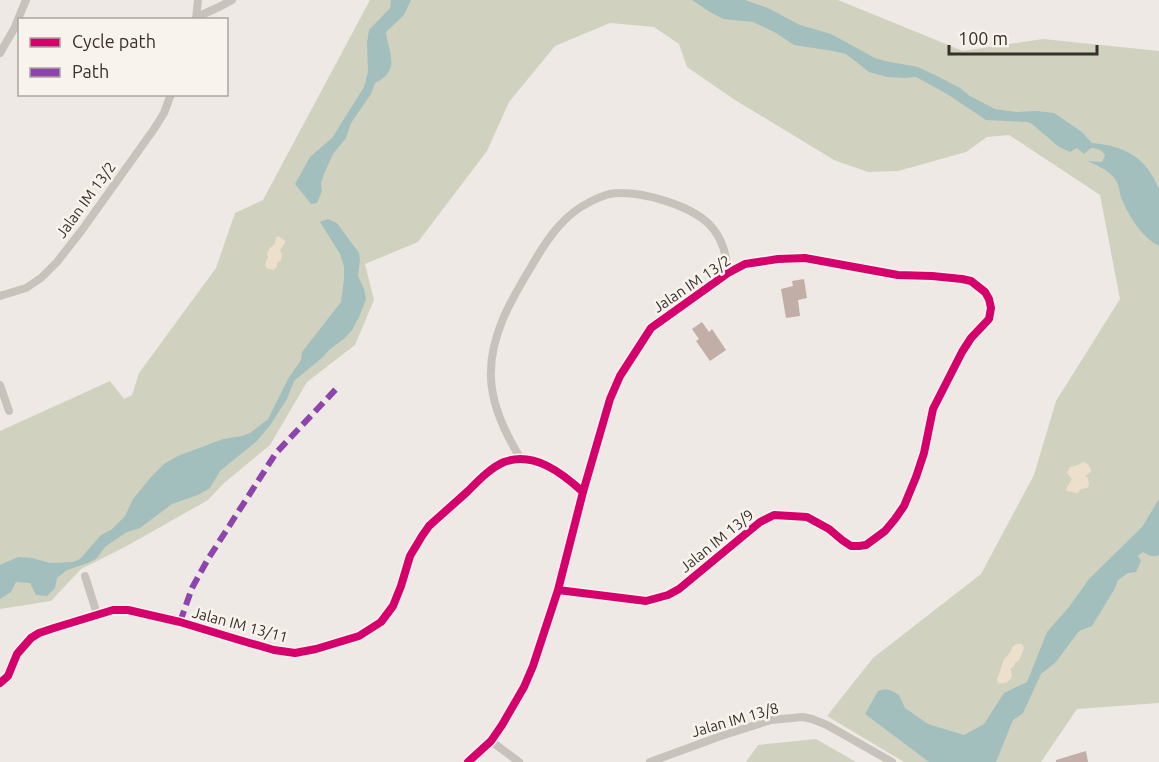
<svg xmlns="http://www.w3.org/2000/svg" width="1159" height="762" font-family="Ubuntu,sans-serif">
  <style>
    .green { fill: #d0d2bf }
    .sand { fill: #ece0cd }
    .water { fill: #a2bfbe }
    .building { fill: #c1aea7 }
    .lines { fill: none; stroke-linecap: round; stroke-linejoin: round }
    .minor { stroke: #c8c2bd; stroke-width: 8 }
    .quiet { stroke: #8e44ad; stroke-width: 6; stroke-dasharray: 12 6; stroke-linecap: butt }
    .cycleway-casing { stroke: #f9f3ed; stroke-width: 11 }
    .cycleway { stroke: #d6006c; stroke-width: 8 }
    .labels { text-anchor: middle; stroke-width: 5; stroke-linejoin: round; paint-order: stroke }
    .street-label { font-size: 15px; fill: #382f2b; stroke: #f9f3ed }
  </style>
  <rect width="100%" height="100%" fill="#eee9e4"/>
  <!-- green -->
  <path class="green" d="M 370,0 L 838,0 L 963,51 L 1043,39 L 1159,51 L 1159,703 L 1077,709 L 1041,762 L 904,762 L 827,716 L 873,658 L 981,574 L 1034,475 L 1056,401 L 1120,299 L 1100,195 L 1009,135 L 987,137 L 966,152 L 898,171 L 868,172 L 834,160 L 735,100 L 687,67 L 679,44 L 654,27 L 610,23 L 555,46 L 509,102 L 487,151 L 418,242 L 365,264 L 374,300 L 355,345 L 307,382 L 270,445 L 223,484 L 208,500 L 125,547 L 81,569 L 51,601 L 0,609 L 0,431 L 110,381 L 124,399 L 132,395 L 139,373 L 216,268 L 235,213 L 263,200 Z
    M 816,739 L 856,762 L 746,762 L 758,745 Z"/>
  <!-- sand -->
  <path class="sand" d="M 278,236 L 285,241 L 285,243 L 280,250 L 282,255 L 281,260 L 277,263 L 277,266 L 274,270 L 266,268 C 265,263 266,261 268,257 L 267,253 L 270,248 L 275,244 L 276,238 Z
    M 1083,462 C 1088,464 1091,466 1091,472 L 1085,476 L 1088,478 L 1089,485 L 1087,488 L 1081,489 L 1077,493 L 1067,491 L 1066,489 L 1072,479 L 1067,473 L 1070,467 L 1078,465 Z
    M 1017,644 L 1021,644 L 1024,647 C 1023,652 1021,656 1019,660 L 1015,663 L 1014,666 L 1010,669 C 1015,677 1009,685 998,683 L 997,680 L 1004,659 L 1010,653 L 1013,646 Z"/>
  <!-- water -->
  <path class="water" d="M 391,0 L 411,0 L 404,15 L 386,32 C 389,55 401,70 375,83 L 371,94 L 351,123 L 346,138 L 333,154 L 324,174 L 321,183 L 322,191 L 317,203 L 311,204 L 295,184 L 310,157 L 332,138 L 364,87 L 368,72 L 367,43 L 369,30 L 390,8 Z
    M 692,0 L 745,0 L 768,8 L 800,25 L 831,34 L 875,58 L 885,61 L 918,67 L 941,78 L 960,88 L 970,96 L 995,109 L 1016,112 L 1037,111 L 1054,113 L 1082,132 L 1092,143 C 1125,146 1146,157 1159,189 L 1159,246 C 1143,238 1130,218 1123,202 C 1119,195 1120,185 1115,179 C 1109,171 1097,165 1087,161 L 1102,162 L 1105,155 C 1102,150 1097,148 1091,148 L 1084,154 L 1077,148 L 1070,152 L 1059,147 L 1032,124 L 1028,122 L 986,120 L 947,94 L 916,77 L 905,78 L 887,77 L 869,72 L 846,54 L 833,51 L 794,45 L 776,33 L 753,22 L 723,19 L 710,12 Z
    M 328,219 L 337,223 L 359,253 L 360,260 L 358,276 L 364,289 L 366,299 L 359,317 L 352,330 L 345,338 L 329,350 L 323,357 L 294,381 L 287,399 L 271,424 L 257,441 L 220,471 L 210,488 L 198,495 L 172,504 L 140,528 L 127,532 L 106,546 L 96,559 L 88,563 L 67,570 L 57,578 L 55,588 L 47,596 L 36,595 L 30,583 L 16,582 L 11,592 L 0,599 L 0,565 L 18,557 L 32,558 L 50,563 L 73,562 L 80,559 L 101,535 L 111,530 L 125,516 L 133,499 L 151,477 L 164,464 L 178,456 L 223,439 L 242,436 L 250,433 L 268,419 L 288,379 L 301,360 L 302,352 L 341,302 L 344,279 L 344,267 L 340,254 L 320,222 Z
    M 1159,499 L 1159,555 C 1153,558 1148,555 1143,552 L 1138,556 L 1141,561 L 1136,572 L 1128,573 L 1118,580 L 1114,590 L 1092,626 L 1079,631 L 1056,662 L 1041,674 L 1023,713 L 1013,720 L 996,762 L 929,762 L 865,714 L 878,691 L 885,689 L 892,691 L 899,695 L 905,708 L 928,724 L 964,735 L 984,724 L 1004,693 L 1027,682 L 1047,632 L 1069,607 L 1089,579 L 1142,527 Z"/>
  <!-- building -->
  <path class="building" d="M 804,279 L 807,298 L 798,300 L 800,316 L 786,318 L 781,289 L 793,286 L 792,281 Z
    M 702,322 L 709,332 L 712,329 L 726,350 L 710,361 L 696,341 L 699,339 L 692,329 Z
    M 1086,751 L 1088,762 L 1056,762 L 1056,760 Z"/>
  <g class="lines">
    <!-- minor -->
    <path class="minor" d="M 197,17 L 221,6 L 232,0
      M 196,19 L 198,0
      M 0,53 L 14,29 L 26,0
      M 0,296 L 26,288 L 41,278 L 57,262 L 82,230 L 154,129 L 164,113 L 171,94
      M 0,385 L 9,411
      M 521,459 C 506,435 492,406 491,378 C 489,337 511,300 531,267 C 539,253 548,238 559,226 C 567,217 578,208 588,203 C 594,199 603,196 609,194 C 638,189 697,206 714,230 C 724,243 727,257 728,273
      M 85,576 L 97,614
      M 0,683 L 8,676 L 17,654 L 31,638 L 39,633 L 54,628 L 113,610 L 128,610 L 180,622 L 236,639 L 274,650 L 295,653 L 316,649 L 359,636 L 381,622 L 393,606 L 401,586 L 410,556 L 422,536 L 429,526 C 442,514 455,503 468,491 C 478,481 490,468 504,462 C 534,451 562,473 583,492
      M 491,741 L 519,762
      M 468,762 L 491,741 L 502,725 L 524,687 L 533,666 L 558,590 L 583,492 L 610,399 L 620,376 L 651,328 L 728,273 L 745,264 L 778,259 L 805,258 L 898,275 L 932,276 L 962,279 L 971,281 L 985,292 L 989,299 L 991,308 L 989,319 L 971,338 L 962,352 L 933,409 L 924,453 L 916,477 L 904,506 L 895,519 L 885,531 L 866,545 L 859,546 L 851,546 L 842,540 L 829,529 L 807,517 L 774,515 L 760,522 L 679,589 L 668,595 L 646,601 L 558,590
      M 650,762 L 721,736 L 771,720 L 803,717 L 812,719 L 827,725 L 892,762"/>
    <!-- quiet -->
    <path class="quiet" d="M 180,622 L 192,588 L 208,559 L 276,453 L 338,387"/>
    <defs>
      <path id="cycleway" d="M 0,683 L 8,676 L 17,654 L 31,638 L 39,633 L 54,628 L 113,610 L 128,610 L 180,622 L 236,639 L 274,650 L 295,653 L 316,649 L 359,636 L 381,622 L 393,606 L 401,586 L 410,556 L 422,536 L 429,526 C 442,514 455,503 468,491 C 478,481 490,468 504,462 C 534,451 562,473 583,492
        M 468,762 L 491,741 L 502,725 L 524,687 L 533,666 L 558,590 L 583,492 L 610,399 L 620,376 L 651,328 L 728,273 L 745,264 L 778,259 L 805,258 L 898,275 L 932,276 L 962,279 L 971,281 L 985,292 L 989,299 L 991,308 L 989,319 L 971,338 L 962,352 L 933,409 L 924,453 L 916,477 L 904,506 L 895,519 L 885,531 L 866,545 L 859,546 L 851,546 L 842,540 L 829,529 L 807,517 L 774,515 L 760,522 L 679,589 L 668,595 L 646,601 L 558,590"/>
    </defs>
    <!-- cycleway casing -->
    <use href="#cycleway" class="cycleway-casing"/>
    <!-- cycleway -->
    <use href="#cycleway" class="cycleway"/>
  </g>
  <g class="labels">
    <!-- street labels -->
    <g class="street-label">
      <text transform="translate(86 200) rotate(-54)" y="5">Jalan IM 13/2</text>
      <text transform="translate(692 284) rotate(-34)" y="5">Jalan IM 13/2</text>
      <text transform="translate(717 541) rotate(-39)" y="5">Jalan IM 13/9</text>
      <text transform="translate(240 625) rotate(15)" y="5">Jalan IM 13/11</text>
      <text transform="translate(735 720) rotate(-16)" y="5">Jalan IM 13/8</text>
    </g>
  </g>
  <!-- legend -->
  <rect x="18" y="18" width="210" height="78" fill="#f9f3ed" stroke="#aca59f" stroke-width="1.5"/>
  <rect x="30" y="38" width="30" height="9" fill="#d6006c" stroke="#aca59f" stroke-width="1.5"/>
  <text x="72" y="48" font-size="18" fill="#382f2b">Cycle path</text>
  <rect x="30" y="68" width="30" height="9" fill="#8e44ad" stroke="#aca59f" stroke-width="1.5"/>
  <text x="72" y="78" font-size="18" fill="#382f2b">Path</text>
  <!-- scale -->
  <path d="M949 45v9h148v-9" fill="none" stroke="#382f2b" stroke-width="3"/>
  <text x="958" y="45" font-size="18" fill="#382f2b" stroke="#f9f3ed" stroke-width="4.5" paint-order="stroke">100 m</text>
</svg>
